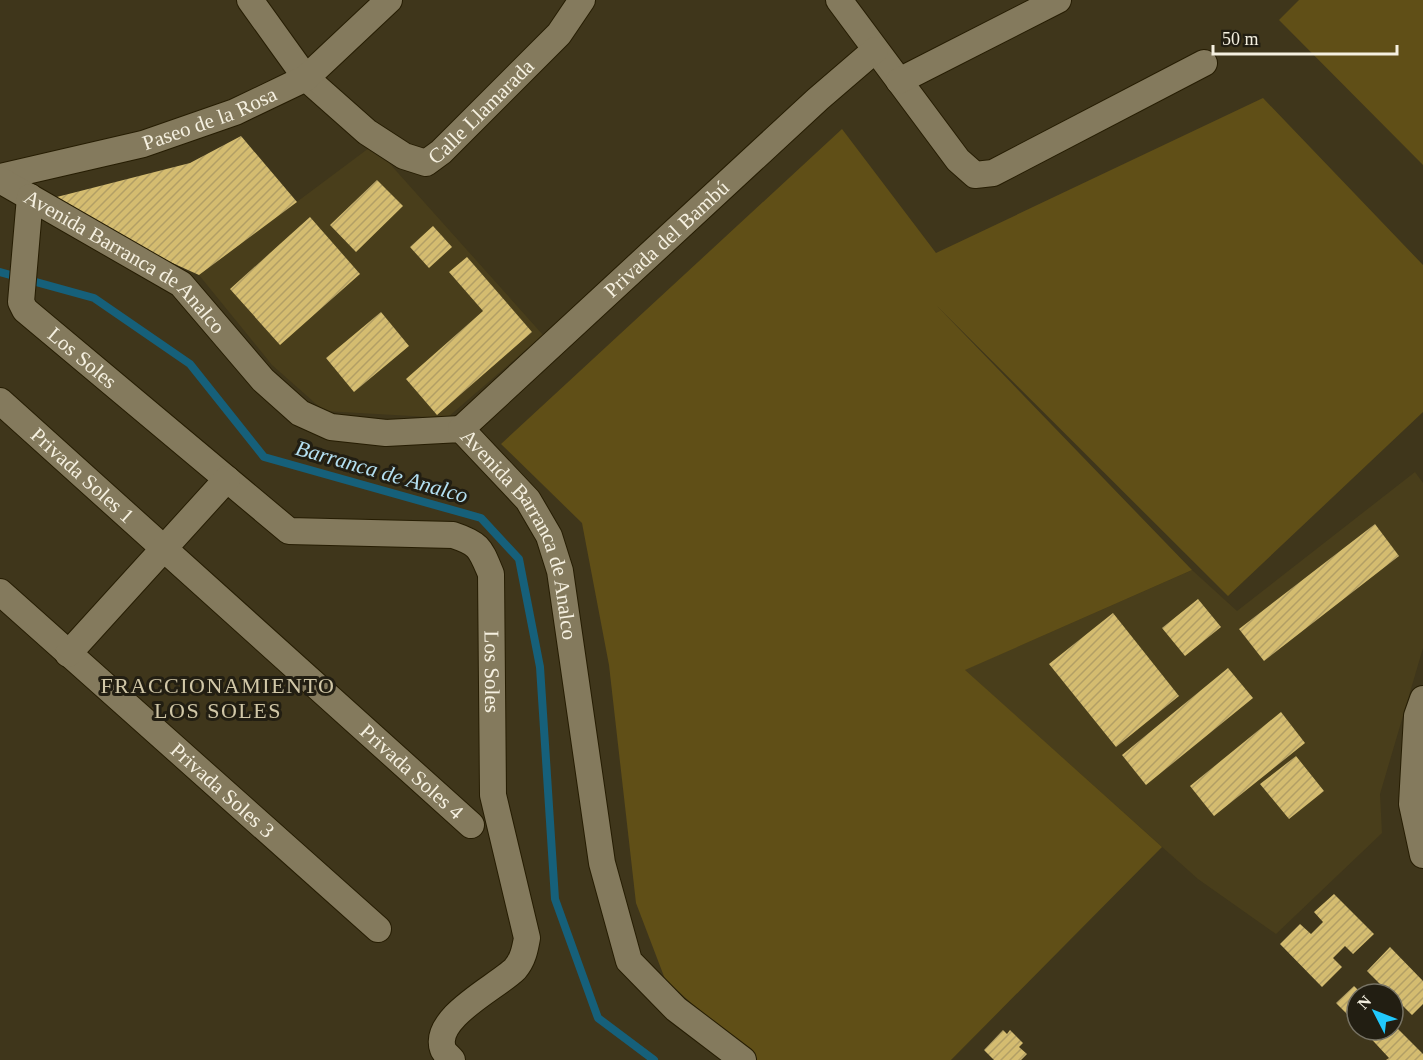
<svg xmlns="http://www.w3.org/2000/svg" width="1423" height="1060" font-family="Georgia,serif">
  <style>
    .built { fill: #493e1b }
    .green { fill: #604f17 }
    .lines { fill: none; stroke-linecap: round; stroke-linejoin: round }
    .stream { stroke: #16607a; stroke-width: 8 }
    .building { fill: url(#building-hatch) }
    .minor-casing { stroke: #261d03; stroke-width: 28 }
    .minor { stroke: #847a5d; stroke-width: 26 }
    .labels { text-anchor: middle; stroke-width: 6; stroke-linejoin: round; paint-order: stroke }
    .street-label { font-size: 21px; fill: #f5f0e0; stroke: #221e12 }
    .water-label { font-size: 22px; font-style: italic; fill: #b4e0f2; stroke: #221e12 }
    .neighbourhood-label { font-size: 22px; letter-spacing: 1.5px; fill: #d1c7a7; stroke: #221e12 }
  </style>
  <defs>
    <pattern id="building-hatch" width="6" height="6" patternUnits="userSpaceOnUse" patternTransform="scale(1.5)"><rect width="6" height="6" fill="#d4bc70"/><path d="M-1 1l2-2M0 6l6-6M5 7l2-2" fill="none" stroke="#b29f65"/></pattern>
  </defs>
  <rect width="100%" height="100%" fill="#3f361b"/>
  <!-- built -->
  <path class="built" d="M 373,145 L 543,335 L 447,418 L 324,411 L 272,365 L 199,275 Z
    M 1415,472 L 1423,483 L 1423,648 L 1380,794 L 1382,833 L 1276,934 L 1198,879 L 964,670 L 1192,570 L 1237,611 Z"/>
  <!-- green -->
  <path class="green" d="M 1299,0 L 1423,0 L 1423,165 L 1279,20 Z
    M 1263,98 L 1423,265 L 1423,412 L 1228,596 L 937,306 L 1192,570 L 965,670 L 1162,847 L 951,1060 L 753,1060 L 665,979 L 636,903 L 609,665 L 582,523 L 501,444 L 842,129 L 936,253 Z"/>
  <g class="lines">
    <!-- stream -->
    <path class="stream" d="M 0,272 L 94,298 L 190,364 L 264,457 L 481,518 L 519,559 L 540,667 L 555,899 L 598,1018 L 654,1060"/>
  </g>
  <!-- building -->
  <path class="building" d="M 241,136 L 297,202 L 199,275 L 108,234 L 45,200 L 190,163 Z
    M 377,180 L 403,206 L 356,252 L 330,225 Z
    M 310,217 L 360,274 L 280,345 L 230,289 Z
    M 433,226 L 452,247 L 429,268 L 410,247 Z
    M 467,257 L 532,332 L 437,415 L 406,379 L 483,311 L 449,272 Z
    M 381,312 L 409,346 L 354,392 L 326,358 Z
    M 1375,524 L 1399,556 L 1264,661 L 1239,629 Z
    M 1198,599 L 1221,627 L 1185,656 L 1162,628 Z
    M 1113,613 L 1179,696 L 1116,747 L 1049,664 Z
    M 1228,668 L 1253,698 L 1146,785 L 1122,755 Z
    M 1281,712 L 1305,743 L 1214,816 L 1190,786 Z
    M 1296,756 L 1324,791 L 1289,819 L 1260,784 Z
    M 1334,894 L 1374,934 L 1353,954 L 1345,946 L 1333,958 L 1342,967 L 1322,987 L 1280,944 L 1300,924 L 1311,934 L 1323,922 L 1314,912 Z
    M 1390,947 L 1423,981 L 1423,1004 L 1412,1015 L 1401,1004 L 1393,1012 L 1393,994 L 1370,994 L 1380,984 L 1367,971 Z
    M 1354,986 L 1362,994 L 1357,994 L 1357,1024 L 1336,1003 Z
    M 1393,1024 L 1423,1054 L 1423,1060 L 1386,1060 L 1389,1058 L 1363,1030 L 1393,1030 Z
    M 1003,1030 L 1007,1034 L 1010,1030 L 1023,1043 L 1019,1047 L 1027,1054 L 1021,1060 L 994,1060 L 984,1050 Z"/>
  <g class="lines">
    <defs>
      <g id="minor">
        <path id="s1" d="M 250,0 L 306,78 L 367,132 L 404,156 L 426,163 L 441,152 L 559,34 L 582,0"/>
        <path d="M 839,0 L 958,160 L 975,175 L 993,173 L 1204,63"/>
        <path d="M 899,81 L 1058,0"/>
        <path id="s2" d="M 0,177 L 143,144 L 235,112 L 306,78 L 389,0"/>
        <path id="s3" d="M 0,180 L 181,284 L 263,380 L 300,413 L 331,427 L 386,433 L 461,429 L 528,500 L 549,536 L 560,571 L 602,863 L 629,961 L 676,1009 L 743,1060"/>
        <path id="s4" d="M 30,197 L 21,302 L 25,310 L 289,531 L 453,535 C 480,544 480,548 491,574 L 493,795 L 527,938 C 525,949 523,960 515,969 C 497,987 432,1018 443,1049 C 444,1053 450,1057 452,1060"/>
        <path id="s5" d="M 0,401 L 471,825"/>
        <path id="s6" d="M 461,429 L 818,99 L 875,50"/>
        <path id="s7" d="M 0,592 L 378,929"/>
        <path d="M 68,654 L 227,479"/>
        <path d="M 1423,699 L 1417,716 L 1412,804 L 1423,855"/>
      </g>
    </defs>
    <!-- minor casing -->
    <use href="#minor" class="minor-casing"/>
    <!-- minor -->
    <use href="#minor" class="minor"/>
  </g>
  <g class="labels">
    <!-- street labels -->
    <g class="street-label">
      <text dy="7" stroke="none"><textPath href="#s1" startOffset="320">Calle Llamarada</textPath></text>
      <text dy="7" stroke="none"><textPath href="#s2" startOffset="218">Paseo de la Rosa</textPath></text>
      <text dy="7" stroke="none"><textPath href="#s6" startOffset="280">Privada del Bambú</textPath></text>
      <text dy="7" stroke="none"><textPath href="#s3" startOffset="150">Avenida Barranca de Analco</textPath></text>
      <text dy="7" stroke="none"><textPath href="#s4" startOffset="189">Los Soles</textPath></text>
      <text dy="7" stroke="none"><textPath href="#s5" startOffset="111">Privada Soles 1</textPath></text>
      <text dy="7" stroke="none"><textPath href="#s3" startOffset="674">Avenida Barranca de Analco</textPath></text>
      <text dy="7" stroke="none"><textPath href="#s4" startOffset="778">Los Soles</textPath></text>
      <text dy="7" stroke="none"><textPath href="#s5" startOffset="554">Privada Soles 4</textPath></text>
      <text dy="7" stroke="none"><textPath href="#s7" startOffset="298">Privada Soles 3</textPath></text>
    </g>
    <!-- water labels -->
    <g class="water-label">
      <text transform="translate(382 471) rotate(16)" y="8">Barranca de Analco</text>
    </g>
    <!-- neighbourhood labels -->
    <g class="neighbourhood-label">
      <text x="218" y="693">FRACCIONAMIENTO<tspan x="218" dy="25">LOS SOLES</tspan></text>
    </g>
  </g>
  <!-- north arrow -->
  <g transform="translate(1375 1012) rotate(312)"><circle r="28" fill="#221e12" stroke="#767264" stroke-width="1.5"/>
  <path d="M0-4.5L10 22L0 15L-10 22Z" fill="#21c9fd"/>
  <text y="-9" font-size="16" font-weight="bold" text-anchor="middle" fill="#f5f0e0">N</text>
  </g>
  <!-- scale -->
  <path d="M1213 45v9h184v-9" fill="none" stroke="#f5f0e0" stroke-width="3"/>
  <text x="1222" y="45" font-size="18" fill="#f5f0e0" stroke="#221e12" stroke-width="4.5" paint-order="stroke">50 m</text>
</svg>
